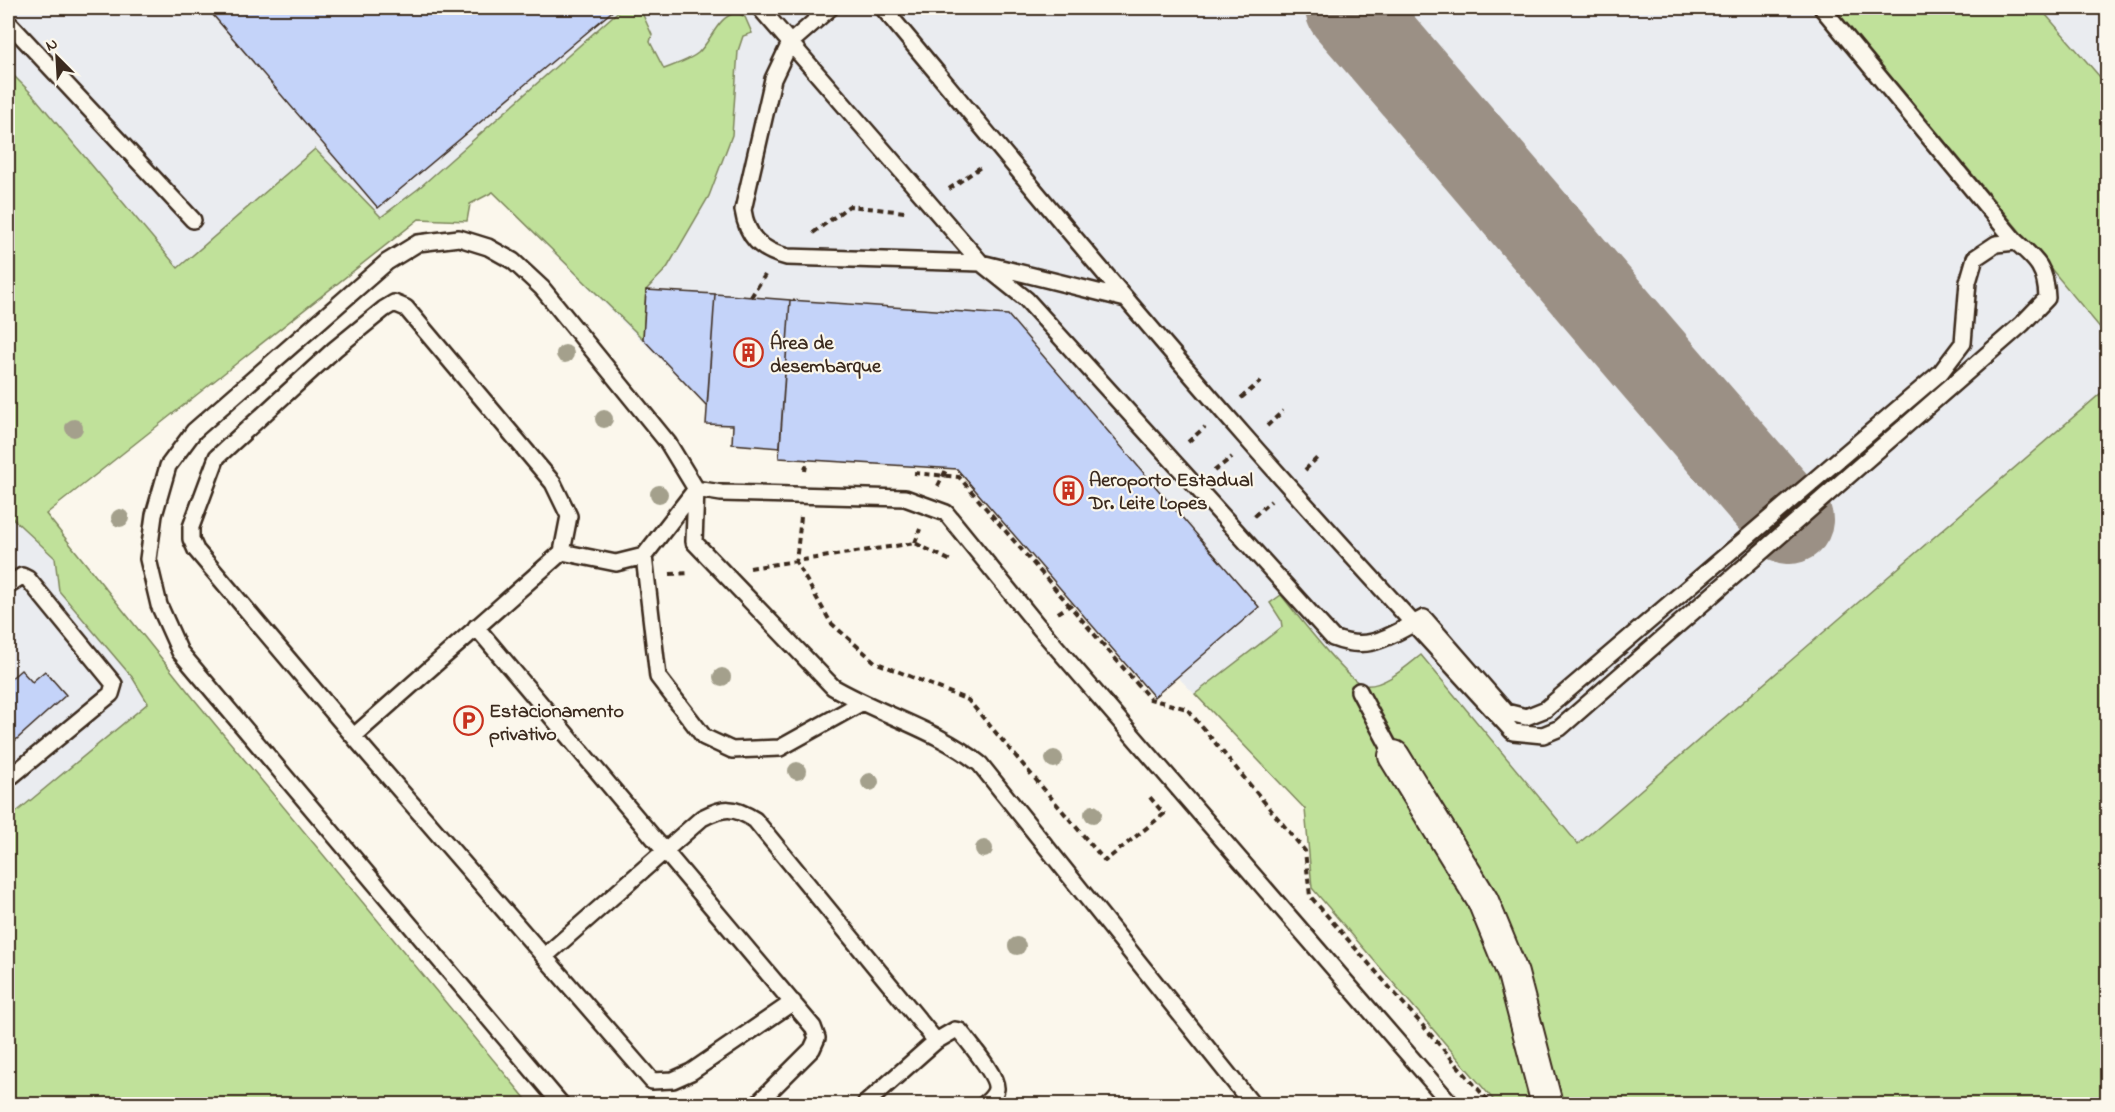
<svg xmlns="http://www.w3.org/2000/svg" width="2115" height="1112" font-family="'Indie Flower',sans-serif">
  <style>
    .built { fill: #eaecf0 }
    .green { fill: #c0e19a; stroke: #7e865c; stroke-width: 1.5 }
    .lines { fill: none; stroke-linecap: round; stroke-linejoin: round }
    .taxiway { stroke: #9b9085; stroke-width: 88 }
    .building { fill: #c4d3f9; stroke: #3b2a1e; stroke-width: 1.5 }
    .lane-casing { stroke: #3b2a1e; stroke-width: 20 }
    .street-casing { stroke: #3b2a1e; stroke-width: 34 }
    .path { stroke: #3b2a1e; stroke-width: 4; stroke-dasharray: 6 4.5; stroke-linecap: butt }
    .lane { stroke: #fbf7ec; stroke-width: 15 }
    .street { stroke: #fbf7ec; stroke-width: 30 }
    .tree { fill: #a4a08c }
    .labels { text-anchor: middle; stroke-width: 4.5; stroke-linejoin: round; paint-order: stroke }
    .poi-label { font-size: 20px; font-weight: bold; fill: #3b2a1e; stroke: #fbf7ec; text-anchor: start }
  </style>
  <rect width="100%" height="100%" fill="#fbf7ec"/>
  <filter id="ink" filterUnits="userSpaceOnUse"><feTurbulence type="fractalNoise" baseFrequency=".0167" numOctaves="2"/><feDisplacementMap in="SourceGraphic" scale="12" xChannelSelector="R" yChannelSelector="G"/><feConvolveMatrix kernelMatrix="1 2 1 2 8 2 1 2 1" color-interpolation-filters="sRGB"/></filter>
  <g filter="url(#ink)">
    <!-- built -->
    <path class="built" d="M 8,8 L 2107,8 L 2107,1104 L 1497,1104 L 1312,888 L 1305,809 L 1178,677 L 1154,697 L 957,469 L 779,458 L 779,448 L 732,444 L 732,426 L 706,424 L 707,406 L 493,192 L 470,204 L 467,221 L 419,219 L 46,514 L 194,699 L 530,1104 L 8,1104 Z"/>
    <!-- green -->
    <path class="green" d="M 622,8 L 649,8 L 643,15 L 652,35 L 650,42 L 664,69 C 674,65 690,60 698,53 C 713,39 716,18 737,12 L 745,17 L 752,33 L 743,36 L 738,51 L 732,135 L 709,196 L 667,268 L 646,290 L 643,339 L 493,192 L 470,204 L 467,221 L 419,219 L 46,514 L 194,699 L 530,1104 L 8,1104 L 8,819 L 148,703 L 132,677 L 59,591 L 55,558 L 8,514 L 8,70 L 32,94 L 178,268 L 315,149 L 381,217 L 418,189 Z
      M 1834,8 L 2040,8 L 2107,85 L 2107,336 Z
      M 2107,388 L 2107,1104 L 1497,1104 L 1312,888 L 1305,809 L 1195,694 L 1282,627 L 1281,620 L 1270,603 L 1281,595 C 1294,611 1349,683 1364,685 C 1383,688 1407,666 1421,655 L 1578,844 Z"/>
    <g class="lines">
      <!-- taxiway -->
      <path class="taxiway" d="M 1349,8 C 1496,178 1640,351 1789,520"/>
    </g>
    <!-- building -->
    <path class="building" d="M 207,8 L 616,8 L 378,208 Z
      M 646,290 L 715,294 L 707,406 L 643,339 Z
      M 715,294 L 790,300 L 780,448 L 732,444 L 733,425 L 706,424 Z
      M 790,300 L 1008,315 L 1259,607 L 1154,697 L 957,469 L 779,458 Z
      M 21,670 L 32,682 L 45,671 L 66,695 L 8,747 L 8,681 Z"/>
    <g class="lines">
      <defs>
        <path id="lane" d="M 760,8 L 981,263 L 1126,299
          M 830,8 L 790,43 L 773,79 L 743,210 C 747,237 760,250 787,257 L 981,263 L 1026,299 L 1333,638 C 1371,653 1390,635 1424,618 L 1506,712 L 1526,717 L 1546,709 L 1941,372 L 1963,343 L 1968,282 L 1975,258 L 1996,244 L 2016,242 C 2038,261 2046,269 2047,298 L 2022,324 L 1560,728 L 1543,735 L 1513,732 C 1424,635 1334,538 1247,439 C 1123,298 1003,152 883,8
          M 1822,8 L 2016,242
          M 8,22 L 193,220
          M 696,489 L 721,493 L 905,498 L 946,513 L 1038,626 L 1451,1104
          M 696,489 L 644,556 L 658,677 L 704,737 L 732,750 L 780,748 L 861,703
          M 562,552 L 616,563 L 644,556
          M 8,585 L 22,576 L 28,579 L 114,684 L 111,694 L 8,779
          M 476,627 L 813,1027 L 817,1038 L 812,1049 L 757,1104
          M 1359,691 L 1394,756
          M 354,736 L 562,552 L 569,516 L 553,483 L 406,308 L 394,303 L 384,309 L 335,349 L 217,457 L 191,527 L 191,539 L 196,550 L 360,744 L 652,1081 L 673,1080 L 691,1072 L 793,1002
          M 544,957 L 702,818 C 724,807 733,806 755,820 L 936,1041
          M 561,1104 L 180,652 L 159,605 L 148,559 L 154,515 L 168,466 L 194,431 L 387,262 L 418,243 L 459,238 L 488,247 L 513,261 L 542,288 L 668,443 L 696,489 L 694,542 L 833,687 C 881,715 936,729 980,764 L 1252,1104
          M 865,1104 L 936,1041 L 955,1030 L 960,1031 C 968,1042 998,1076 996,1089 C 995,1096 989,1100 985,1104"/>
        <path id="street" d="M 1394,756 L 1483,901 L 1513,974 L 1547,1104"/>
      </defs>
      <!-- lane casing -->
      <use href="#lane" class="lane-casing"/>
      <!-- street casing -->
      <use href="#street" class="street-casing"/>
      <!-- path -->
      <path class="path" d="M 949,189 L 982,166
        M 813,233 L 849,206 L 905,212
        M 751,297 L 765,275
        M 1241,398 L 1261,381
        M 1267,426 L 1283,411
        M 1188,442 L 1205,427
        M 1305,470 L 1319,456
        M 805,471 L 807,460
        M 1214,471 L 1232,457
        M 914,473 L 959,477 L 1150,699 L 1187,709 L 1305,851 L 1310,896 L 1491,1104
        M 938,486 L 947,468
        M 1254,516 L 1271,501
        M 801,517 L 796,562 L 831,623 L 875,662 L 968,700 L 1105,861 L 1164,814 L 1148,795
        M 915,543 L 920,529
        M 750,568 L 915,543 L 953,562
        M 670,574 L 689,573
        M 1058,613 L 1072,604"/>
      <!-- lane -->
      <use href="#lane" class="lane"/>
      <!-- street -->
      <use href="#street" class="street"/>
    </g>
    <!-- trees -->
    <g class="tree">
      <circle cx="565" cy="354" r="9"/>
      <circle cx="604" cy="419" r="9"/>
      <circle cx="74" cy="428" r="9"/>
      <circle cx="659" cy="494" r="9"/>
      <circle cx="120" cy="518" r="9"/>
      <circle cx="722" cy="677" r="9"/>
      <circle cx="1054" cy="759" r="9"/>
      <circle cx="797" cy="771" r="9"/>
      <circle cx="870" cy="782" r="9"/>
      <circle cx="1093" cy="814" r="9"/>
      <circle cx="984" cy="849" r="9"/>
      <circle cx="1017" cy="946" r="9"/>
    </g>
  </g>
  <!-- icons -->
  <defs>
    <symbol id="building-ring" viewBox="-11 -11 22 22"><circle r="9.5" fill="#fbf7ec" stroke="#c8321e" stroke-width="1.5"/><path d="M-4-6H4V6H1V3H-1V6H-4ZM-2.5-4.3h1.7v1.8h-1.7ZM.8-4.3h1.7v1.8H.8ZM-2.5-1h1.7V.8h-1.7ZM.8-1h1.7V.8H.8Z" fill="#c8321e"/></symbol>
    <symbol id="parking-ring" viewBox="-11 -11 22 22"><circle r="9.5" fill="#fbf7ec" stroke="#c8321e" stroke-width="1.5"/><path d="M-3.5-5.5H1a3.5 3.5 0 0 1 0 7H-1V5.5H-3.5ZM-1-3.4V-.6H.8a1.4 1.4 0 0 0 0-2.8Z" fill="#c8321e"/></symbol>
  </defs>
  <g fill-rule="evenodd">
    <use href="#building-ring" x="732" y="336" width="33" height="33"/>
    <use href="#building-ring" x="1052" y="474" width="33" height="33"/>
    <use href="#parking-ring" x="452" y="704" width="33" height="33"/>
  </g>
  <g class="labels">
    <!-- poi labels -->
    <g class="poi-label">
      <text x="770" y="349">Área de<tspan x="770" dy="23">desembarque</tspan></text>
      <text x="1089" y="486">Aeroporto Estadual<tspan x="1089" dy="23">Dr. Leite Lopes</tspan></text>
      <text x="489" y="717">Estacionamento<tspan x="489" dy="23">privativo</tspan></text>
    </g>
  </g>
  <!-- margin -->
  <rect width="2115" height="1112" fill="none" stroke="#fbf7ec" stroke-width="30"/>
  <rect x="15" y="15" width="2085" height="1082" fill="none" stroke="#3b2a1e" stroke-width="2" filter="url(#ink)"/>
  <!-- north arrow -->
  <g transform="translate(57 57) rotate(336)" stroke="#fbf7ec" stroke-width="4.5" paint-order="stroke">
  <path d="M0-4.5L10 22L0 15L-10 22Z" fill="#3b2a1e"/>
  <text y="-9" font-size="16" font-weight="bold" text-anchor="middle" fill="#3b2a1e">N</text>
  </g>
</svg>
